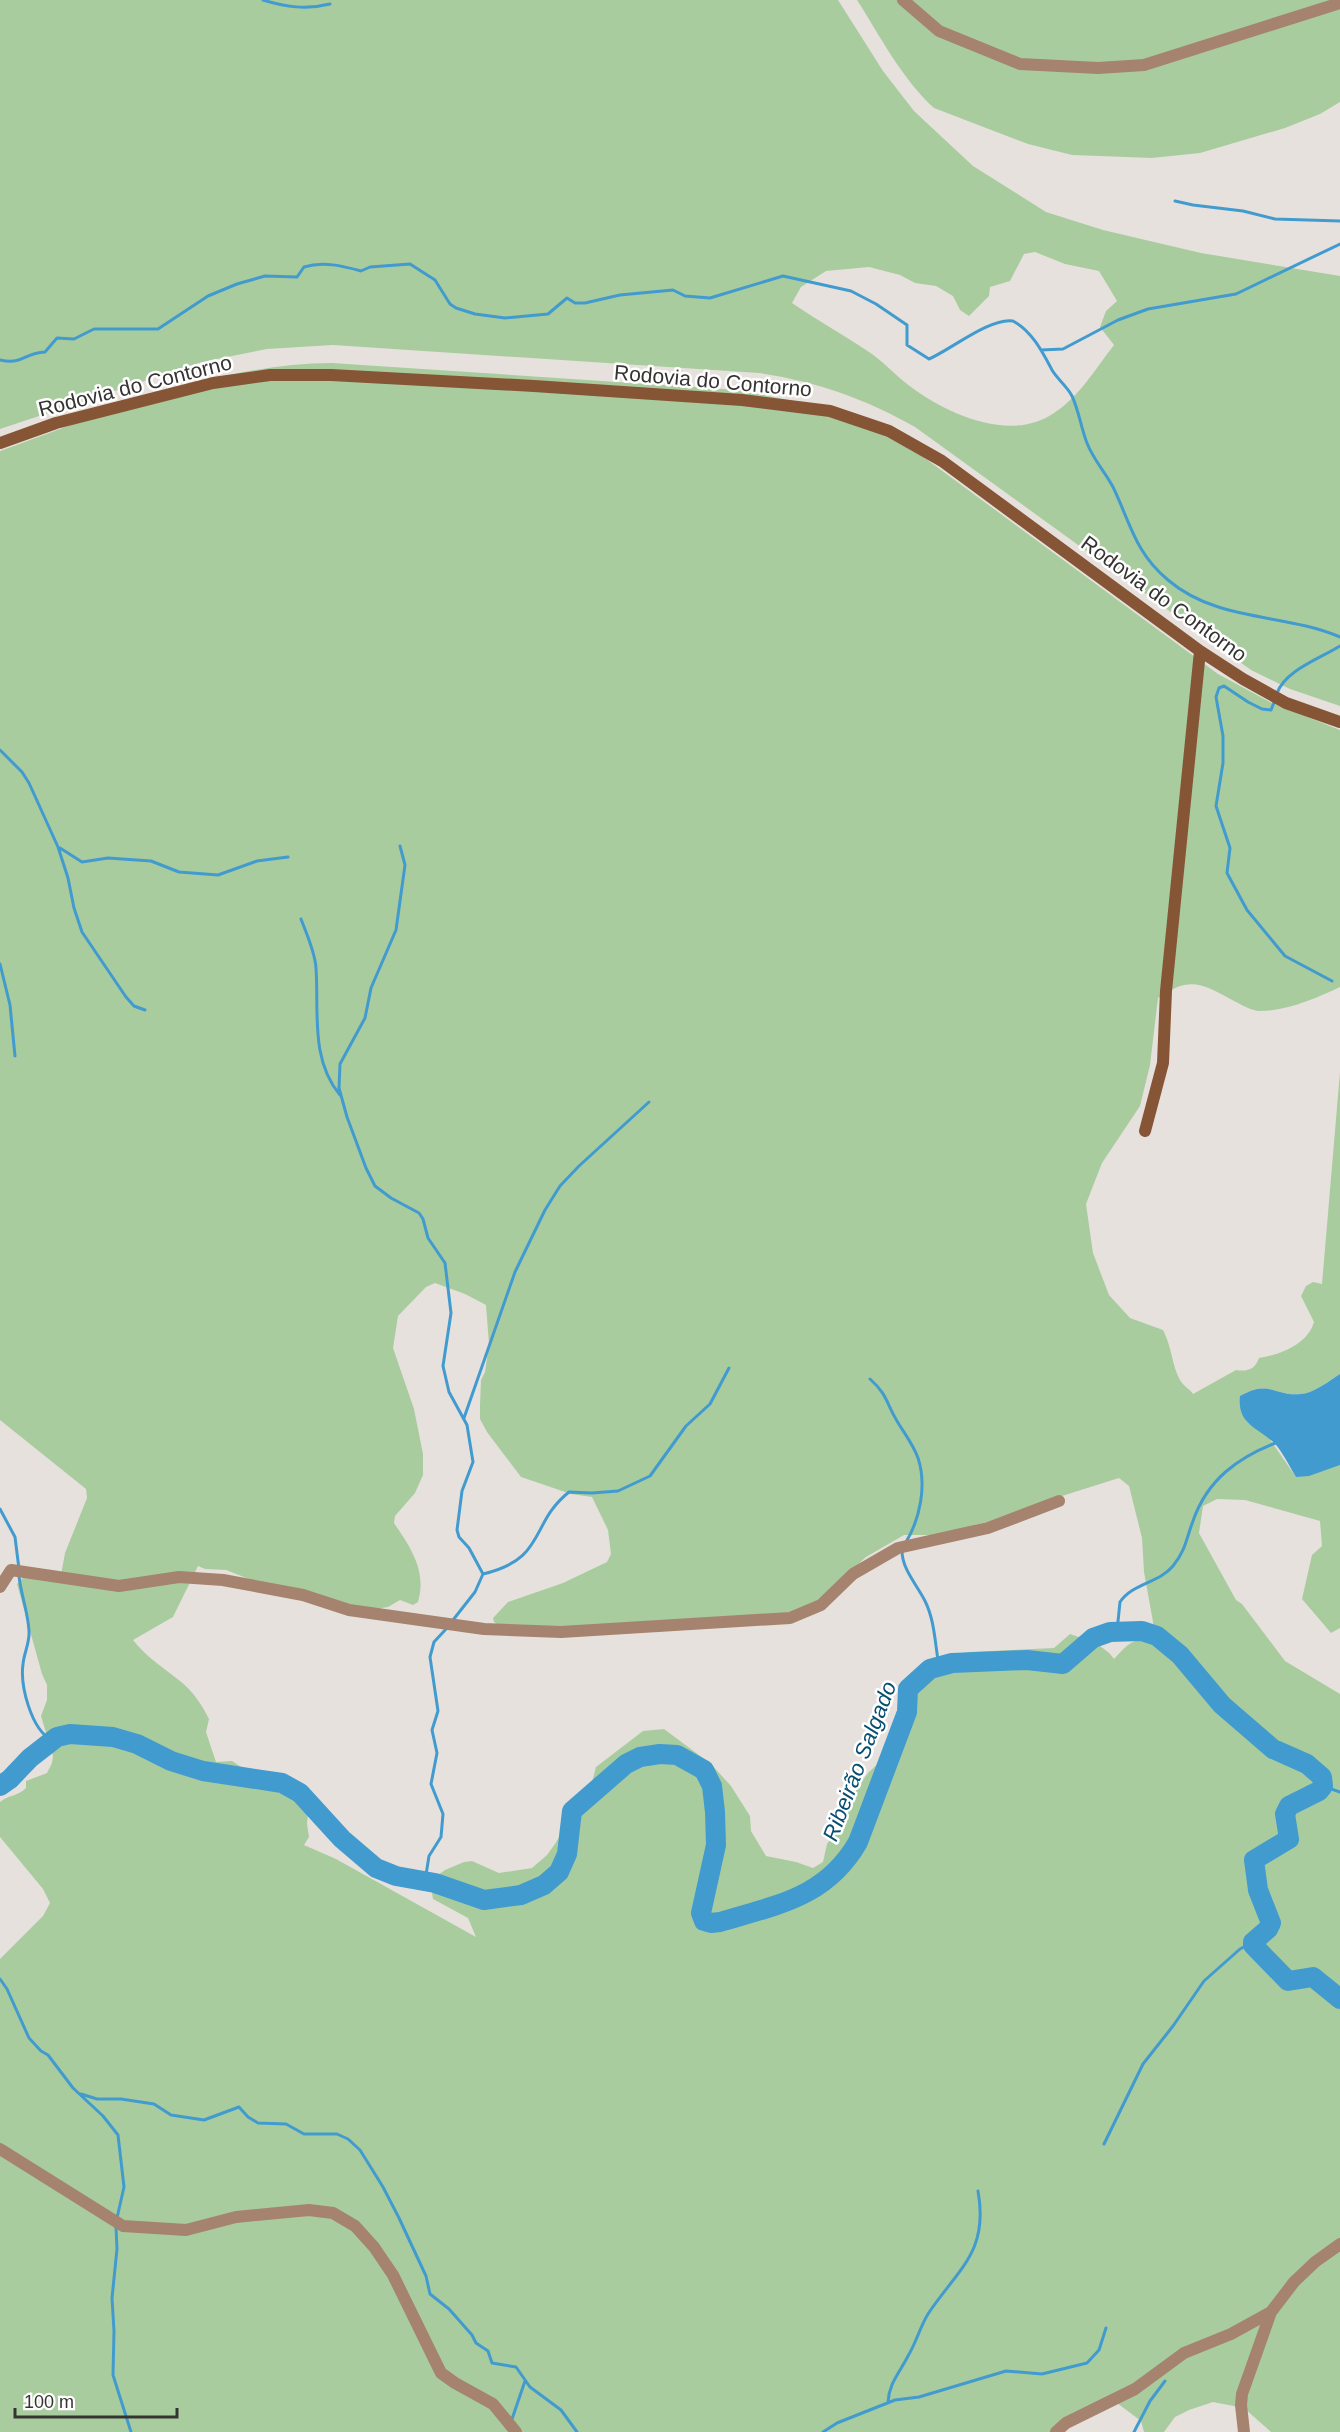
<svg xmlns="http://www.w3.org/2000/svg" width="1340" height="2432" font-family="Arial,sans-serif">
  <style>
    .green { fill: #a9cc9f; fill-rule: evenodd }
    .water { fill: #429bcf }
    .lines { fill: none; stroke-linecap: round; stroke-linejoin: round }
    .stream { stroke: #429bcf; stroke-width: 3 }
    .river { stroke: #429bcf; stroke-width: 20 }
    .street { stroke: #a5836e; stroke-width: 12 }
    .secondary { stroke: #855536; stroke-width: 12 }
    .labels { text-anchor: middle; stroke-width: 5; stroke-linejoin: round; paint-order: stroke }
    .street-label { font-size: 21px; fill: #363433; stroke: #fff }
    .water-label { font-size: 22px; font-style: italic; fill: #064e72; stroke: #fff }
  </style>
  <rect width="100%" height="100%" fill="#e7e1de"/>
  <!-- green -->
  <path class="green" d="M 0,0 L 838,0 L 883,71 L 914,111 L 973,166 L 1046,212 L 1103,230 L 1201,253 L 1340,276 L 1340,706 L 1290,689 L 1251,670 L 915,427 C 866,399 815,381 759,373 L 333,345 L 267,349 L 202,362 L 0,429 ZM 1035,252 L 1065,264 L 1099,271 L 1117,301 L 1106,311 L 1100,327 L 1114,345 C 1096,368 1079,397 1054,413 C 1011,443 947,414 911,387 C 897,377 886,364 872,354 C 846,336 818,321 792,303 L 801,287 L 826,271 L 869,267 L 900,275 L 915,283 L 936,286 L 953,296 L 960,310 L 969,316 L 989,296 L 990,287 L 1010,281 L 1024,254 Z
    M 857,0 L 1340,0 L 1340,102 L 1320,114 L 1285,128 L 1200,153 L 1152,158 L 1072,155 L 1028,144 L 934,108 C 902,79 880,36 857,0 Z
    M 332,363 L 738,390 L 814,405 L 866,425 L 922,456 L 1218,674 L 1270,702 L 1340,730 L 1340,987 C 1317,998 1287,1011 1260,1011 C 1252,1011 1242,1005 1234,1001 C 1203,984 1190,975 1158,998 L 1150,1065 L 1140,1106 L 1102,1163 L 1086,1204 L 1093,1253 L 1109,1295 L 1130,1318 L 1163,1330 C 1172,1347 1172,1366 1180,1380 C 1183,1386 1190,1389 1193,1394 L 1236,1370 C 1248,1372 1255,1369 1259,1358 C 1280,1355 1308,1344 1314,1322 L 1301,1296 L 1306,1286 L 1313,1282 L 1322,1284 L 1340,1072 L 1340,1374 C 1329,1381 1314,1393 1301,1394 C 1274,1397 1271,1379 1240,1396 L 1296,1477 L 1340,1465 L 1340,1628 L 1331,1633 L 1302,1599 L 1312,1555 L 1322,1546 L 1320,1521 L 1245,1500 L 1217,1499 L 1203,1506 L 1199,1533 L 1236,1600 L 1242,1604 L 1285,1661 L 1340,1694 L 1340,2432 L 1271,2432 L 1244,2408 L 1213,2402 L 1189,2410 L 1175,2417 L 1164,2432 L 1144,2432 L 1141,2421 L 1117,2403 L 1060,2432 L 0,2432 L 0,1959 L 43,1916 L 50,1903 L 43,1889 L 0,1837 L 0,1802 C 8,1795 19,1796 26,1788 L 26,1781 L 47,1773 L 52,1763 L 53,1756 L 41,1716 L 47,1700 L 47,1685 L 42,1674 L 17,1584 L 32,1568 L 61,1575 L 65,1553 L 87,1498 L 86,1489 L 0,1420 L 0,451 C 110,412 213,364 332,363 ZM 435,1283 L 465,1294 L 486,1305 L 489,1344 L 485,1372 L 481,1380 L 480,1404 L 480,1419 L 487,1432 L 521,1477 L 571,1494 L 592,1497 L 608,1530 L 611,1554 L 607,1562 L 563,1583 L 508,1602 L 493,1618 L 494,1622 L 502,1627 L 692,1627 L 773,1622 L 816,1603 L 866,1557 L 904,1535 L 942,1535 L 978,1524 L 1032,1513 L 1062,1496 L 1119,1478 L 1129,1486 L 1142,1538 L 1144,1572 L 1153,1622 L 1153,1643 C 1135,1634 1125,1647 1114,1659 C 1105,1645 1085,1639 1070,1634 L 1054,1648 L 968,1652 L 950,1656 C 942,1675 928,1675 917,1690 L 894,1748 L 869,1772 L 858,1786 L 840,1826 L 827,1844 L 823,1862 L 813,1868 L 796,1862 L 766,1856 L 751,1831 L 750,1816 L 731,1786 L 711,1764 L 664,1729 L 643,1731 L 596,1767 L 592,1782 L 555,1844 L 547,1855 L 532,1868 L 499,1873 L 472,1861 L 464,1862 L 445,1870 L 434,1878 L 431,1887 L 433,1899 L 468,1918 L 476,1937 L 336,1859 L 304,1845 L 309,1837 L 307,1824 L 309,1803 L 298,1785 L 267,1784 L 232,1761 L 216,1762 L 206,1732 L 209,1719 C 202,1705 193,1691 180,1681 C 164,1668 146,1657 133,1640 L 173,1617 L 198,1566 L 205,1569 L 226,1570 L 275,1589 L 371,1610 L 388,1607 L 400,1600 L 413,1605 L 418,1602 C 427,1571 411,1548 394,1523 L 395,1516 L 415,1493 L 423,1475 L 423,1454 L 414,1409 L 393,1348 L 398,1316 L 426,1287 Z"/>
  <!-- water -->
  <path class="water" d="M 1340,1374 L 1340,1465 L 1309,1476 L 1296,1477 C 1290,1467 1280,1447 1272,1441 C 1256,1427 1237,1423 1240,1396 C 1271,1379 1274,1397 1301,1394 C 1314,1393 1329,1381 1340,1374 Z"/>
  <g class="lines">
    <!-- stream -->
    <path class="stream" d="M 263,0 C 286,7 306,10 330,4
      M 1175,201 L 1193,205 L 1243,211 L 1275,219 L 1340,221
      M 1041,350 L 1063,349 L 1118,320 L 1148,309 L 1236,294 L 1340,244
      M 0,360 C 24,365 23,353 45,352 L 57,338 L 74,339 L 94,329 L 158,329 L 208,296 L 237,284 L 265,276 L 297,277 L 304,267 C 323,261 343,266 361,271 L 370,267 L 410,264 L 435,280 L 450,304 L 456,308 L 475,314 L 505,318 L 548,314 L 567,298 L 575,303 L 585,303 L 620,295 L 673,290 L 685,296 L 710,298 L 783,276 L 851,291 L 876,304 L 907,325 L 907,345 L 929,359 C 950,350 991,317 1013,321 C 1032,331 1043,353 1052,370 C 1058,380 1067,386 1072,396 C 1079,411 1081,428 1087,443 C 1093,459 1105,472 1113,487 C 1130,522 1135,553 1168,580 C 1217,622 1284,613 1340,637
      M 1277,693 C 1286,670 1319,659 1340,646
      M 1275,700 L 1271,710 L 1262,709 L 1248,702 L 1224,686 L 1219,688 L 1216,697 L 1223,736 L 1223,763 L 1216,806 L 1230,848 L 1227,873 L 1247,910 L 1285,956 L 1332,981
      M 0,750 L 22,772 L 29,783 L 58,847 L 68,878 L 74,908 L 82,932 L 126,997 L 134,1006 L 145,1010
      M 400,846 L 405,865 L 396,930 L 371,988 L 365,1018 L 340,1064 L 339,1088 L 347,1117 L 366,1168 L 375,1186 L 391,1198 L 419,1213 L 423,1219 L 428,1238 L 445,1263 L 451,1313 L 443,1366 L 449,1392 L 467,1425 L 473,1462 L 462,1491 L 457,1530 L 459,1537 L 469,1548 L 483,1574 L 475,1592 L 453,1620
      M 60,848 L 82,862 L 108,858 L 151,861 L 179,872 L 218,875 L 257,861 L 288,857
      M 301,919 C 307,935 315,952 316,968 C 319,1011 310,1059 340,1095
      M 0,964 L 10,1005 L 15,1056
      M 870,1379 C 888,1395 886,1403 897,1421 C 904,1433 913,1444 918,1458 C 927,1485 920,1519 906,1542
      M 464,1418 L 515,1272 L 545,1210 L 560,1186 L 579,1166 L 649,1102
      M 0,1509 L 15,1537 L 19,1569
      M 902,1551 C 902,1569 917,1585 925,1601 C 935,1621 935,1645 939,1666
      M 483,1574 C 547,1559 529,1524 569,1492 L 592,1493 L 618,1491 L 650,1476 L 686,1426 L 710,1404 L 729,1368
      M 19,1576 C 21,1595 28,1612 29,1631 C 30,1642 24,1653 23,1664 C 20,1685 31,1730 52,1740
      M 1117,1631 L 1120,1602 C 1133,1583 1159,1583 1173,1566 C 1186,1550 1186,1539 1193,1521 C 1207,1480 1238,1457 1278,1442
      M 1323,1786 L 1340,1792
      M 425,1881 L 429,1856 L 441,1837 L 443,1814 L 431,1784 L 437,1753 L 432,1730 L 438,1711 L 430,1657 L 434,1642 L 447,1628
      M 0,1979 L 7,1989 L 29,2038 L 41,2051 L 48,2055 L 73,2088 L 103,2116 L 118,2135 L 124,2187 L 117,2218
      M 81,2094 L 97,2099 L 121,2099 L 154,2104 L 171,2115 L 204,2120 L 239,2107 L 248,2117 L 258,2123 L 286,2124 L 304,2134 L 337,2134 L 348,2139 L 360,2150 L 383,2187 L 399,2218 L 426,2276 L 430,2294 L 449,2309 L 472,2335 L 476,2343 L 488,2351 L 492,2363 L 516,2367 L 530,2387 L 561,2410 L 577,2432
      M 1104,2144 L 1143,2064 L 1173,2026 L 1204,1981 L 1240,1949 L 1253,1942
      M 116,2227 L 117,2249 L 112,2298 L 114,2331 L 113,2375 L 131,2432
      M 888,2402 C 889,2383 900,2372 908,2356 C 916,2343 920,2327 928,2314 C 958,2269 989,2252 978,2191
      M 511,2422 L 525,2381
      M 823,2432 L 837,2423 L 895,2400 L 919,2397 L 1006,2371 L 1042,2374 L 1087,2363 L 1099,2350 L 1106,2328
      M 1134,2432 L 1150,2401 L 1165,2381"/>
    <!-- river -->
    <path class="river" d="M 0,1786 L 10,1779 L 30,1758 L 57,1737 L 70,1734 L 113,1737 L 137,1744 L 171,1761 L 203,1771 L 282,1783 L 300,1793 L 342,1839 L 376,1868 L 396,1876 L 435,1883 L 484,1900 L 521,1895 L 544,1885 L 559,1872 L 567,1854 L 572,1811 L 626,1764 L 640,1757 L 660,1754 L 677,1755 L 704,1770 L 712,1786 L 715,1812 L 716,1845 L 701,1913 L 704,1921 L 711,1923 L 720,1922 C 776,1905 826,1898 858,1842 L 907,1712 L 908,1689 L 930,1669 L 952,1663 L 1027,1660 L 1063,1664 L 1093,1638 L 1110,1632 L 1142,1631 L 1157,1636 L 1180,1655 L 1222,1705 L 1273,1749 L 1307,1764 L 1322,1777 L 1323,1786 L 1319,1791 L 1289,1806 L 1285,1814 L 1289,1839 L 1254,1860 L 1258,1890 L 1271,1923 L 1268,1929 L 1253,1942 L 1253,1945 L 1288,1981 L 1313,1977 L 1340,1999"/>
    <!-- street -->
    <path class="street" d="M 903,0 L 939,31 L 1020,64 L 1098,68 L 1144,65 L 1340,3
      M 0,1587 L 11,1570 L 119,1586 L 179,1577 L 223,1580 L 303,1595 L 349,1610 L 484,1629 L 561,1632 L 790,1618 L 821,1605 L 853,1574 L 898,1548 L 988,1528 L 1059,1501
      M 0,2149 L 123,2226 L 186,2230 L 236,2217 L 309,2210 L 333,2213 L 355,2226 L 374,2247 L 393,2275 L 441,2373 L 455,2383 L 493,2404 L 516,2432
      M 1056,2432 L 1066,2423 L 1135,2389 L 1184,2353 L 1231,2334 L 1271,2312 L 1294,2282 L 1315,2262 L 1340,2244
      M 1244,2432 L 1241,2405 L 1242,2394 L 1271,2312"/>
    <!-- secondary -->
    <path class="secondary" d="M 0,443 L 56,423 L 213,383 L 270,375 L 331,375 L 534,386 L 742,400 L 830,411 L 889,431 L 942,461 L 1200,651 L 1243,679 L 1286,703 L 1340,722
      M 1145,1131 L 1163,1063 L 1166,991 L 1200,651"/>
  </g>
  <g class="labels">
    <!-- street labels -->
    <g class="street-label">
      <text transform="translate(713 381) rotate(5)" y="7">Rodovia do Contorno</text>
      <text transform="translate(135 386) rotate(-14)" y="7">Rodovia do Contorno</text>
      <text transform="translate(1164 599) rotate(36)" y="7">Rodovia do Contorno</text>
    </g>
    <!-- water labels -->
    <g class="water-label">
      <text transform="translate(859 1761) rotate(-69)" y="8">Ribeirão Salgado</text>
    </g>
  </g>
  <!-- scale -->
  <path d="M15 2408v9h162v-9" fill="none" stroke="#363433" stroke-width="3"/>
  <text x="24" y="2408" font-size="18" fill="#363433" stroke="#ffffff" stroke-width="4.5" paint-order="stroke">100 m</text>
</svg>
